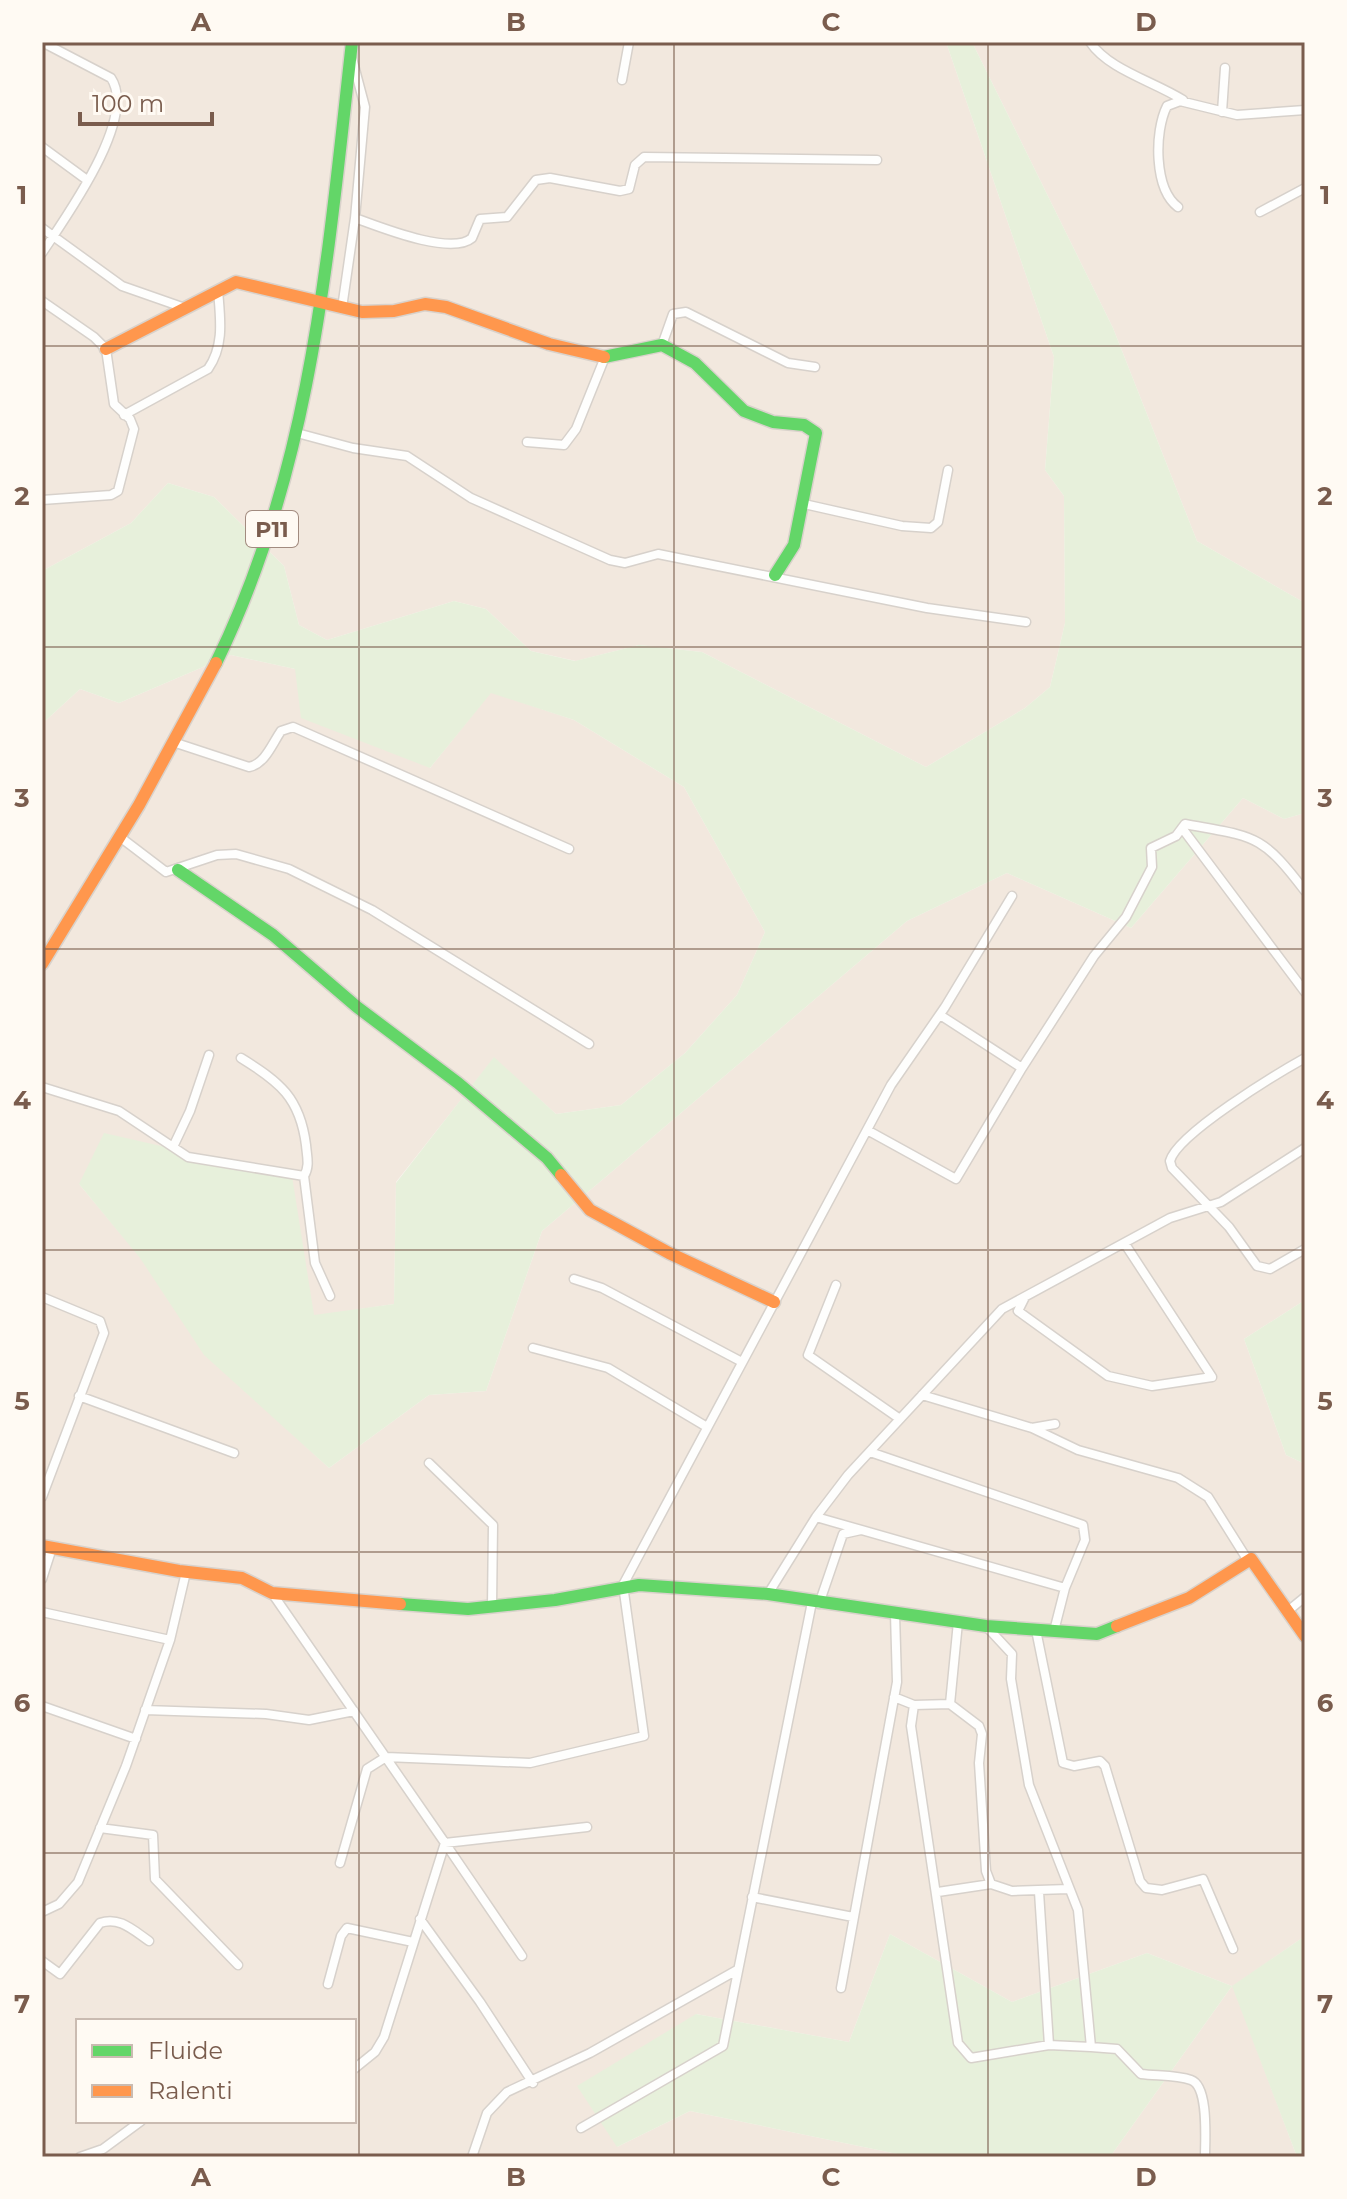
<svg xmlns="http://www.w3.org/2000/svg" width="1347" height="2199" font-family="Montserrat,sans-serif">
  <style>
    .residential { fill: #f2e8de; fill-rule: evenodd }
    .green { fill: #e7f0db }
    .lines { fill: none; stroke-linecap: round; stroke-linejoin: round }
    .street-casing { stroke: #d7d1cb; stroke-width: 11 }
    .fast-casing { stroke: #d9d2cb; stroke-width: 15 }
    .slow-casing { stroke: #d9d2cb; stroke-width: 15 }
    .street { stroke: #fefefd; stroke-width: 8 }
    .fast { stroke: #63d668; stroke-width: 12 }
    .slow { stroke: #ff974d; stroke-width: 12 }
    .grid { fill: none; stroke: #7a5c4d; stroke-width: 2; stroke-opacity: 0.55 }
    .labels { text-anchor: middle; stroke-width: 6; stroke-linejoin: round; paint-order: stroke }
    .shield { fill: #fffaf3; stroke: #a28b7f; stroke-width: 2 }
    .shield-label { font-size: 22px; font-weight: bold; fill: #7a5c4d }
    .neatline { fill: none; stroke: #7a5c4d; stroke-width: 3 }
    .grid-label { font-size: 26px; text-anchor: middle; font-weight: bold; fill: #7a5c4d }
  </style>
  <rect width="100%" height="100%" fill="#f9f5f0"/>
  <!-- residential -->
  <path class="residential" d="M 42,42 L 946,42 L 1054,357 L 1045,470 L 1064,496 L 1065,623 L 1050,687 L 1025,708 L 926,767 L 702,652 L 639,645 L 576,661 L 531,651 L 486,609 L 454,601 L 327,640 L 299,625 L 284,566 L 214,497 L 168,483 L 131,523 L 42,571 Z
    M 972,42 L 1305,42 L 1305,603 L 1197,541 L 1113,328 Z
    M 231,655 L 295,669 L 430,768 L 491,692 L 574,720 L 684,787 L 765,932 L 737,995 L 685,1053 L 621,1105 L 556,1114 L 494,1058 L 396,1182 L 394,1304 L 314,1316 L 79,1184 L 273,1416 L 329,1468 L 429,1395 L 486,1391 L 542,1231 L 907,921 L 1007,873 L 1131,928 L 1243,798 L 1284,819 L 1305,813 L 1305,1300 L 1244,1339 L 1286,1455 L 1305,1464 L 1305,1936 L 1233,1986 L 1297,2157 L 1110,2157 L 1232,1986 L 1147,1953 L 1012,2002 L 890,1934 L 849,2042 L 696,2014 L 617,2147 L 690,2111 L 912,2157 L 42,2157 L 42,724 L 80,689 L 119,703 ZM 78,2021 L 354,2021 L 354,2121 L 78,2121 Z"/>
  <!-- green -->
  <path class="green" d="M 946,42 L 972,42 L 1113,328 L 1197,541 L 1305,603 L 1305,813 L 1284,819 L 1243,798 L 1131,928 L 1007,873 L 907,921 L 542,1231 L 486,1391 L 429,1395 L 329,1468 L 204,1355 L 140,1258 L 79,1184 L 104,1133 L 292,1176 L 314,1315 L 394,1304 L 396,1183 L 494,1057 L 556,1114 L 621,1105 L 685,1053 L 737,995 L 765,932 L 684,787 L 574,720 L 491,693 L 430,768 L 301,718 L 295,669 L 231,655 L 119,703 L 80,689 L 42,724 L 42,571 L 131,523 L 168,483 L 214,497 L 284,566 L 299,625 L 327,640 L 454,601 L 486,609 L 531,651 L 575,661 L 639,645 L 702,652 L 926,767 L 1025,708 L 1050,687 L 1065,623 L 1064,496 L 1045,470 L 1054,357 Z
    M 1305,1300 L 1305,1464 L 1286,1455 L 1244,1339 Z
    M 890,1934 L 1012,2002 L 1147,1953 L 1232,1986 L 1305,1936 L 1305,2157 L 1297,2157 L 1232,1986 L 1110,2157 L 912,2157 L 690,2111 L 617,2147 L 577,2086 L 696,2014 L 849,2042 Z"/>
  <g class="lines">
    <defs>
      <path id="street" d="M 42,42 L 111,78 C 138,118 65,218 42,253
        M 1090,42 C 1109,70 1153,81 1183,100
        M 622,80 L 629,42
        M 1222,112 L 1225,68
        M 42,147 L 87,180
        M 1178,207 C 1154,189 1154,132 1167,106 L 1180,101 L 1237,115 L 1305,110
        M 1260,212 L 1305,188
        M 355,218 C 380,227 451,256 472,238 L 480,219 L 507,217 L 536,180 L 550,178 L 620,191 L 629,189 L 635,165 L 644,157 L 877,160
        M 42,228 L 122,286 L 182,307
        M 42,301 L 94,337 L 106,349 L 114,404 L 130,419 L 134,429 L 118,491 L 111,495 L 42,500
        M 342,308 L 355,218 L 365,107 L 352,58
        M 662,345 L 673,314 L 686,312 L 788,363 L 815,367
        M 124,415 L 208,369 C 225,345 220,317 218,290
        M 297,433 L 353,448 L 407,456 L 471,498 L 610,560 L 625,563 L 658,554 L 927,608 L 1026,622
        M 527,442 L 564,445 L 576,429 L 605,357
        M 804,504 L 902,526 L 931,528 L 938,522 L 948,470
        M 176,743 L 249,767 C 265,764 272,744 281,731 L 293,727 L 569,849
        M 1182,828 L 1305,992
        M 120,837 L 166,872 L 217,855 L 236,854 L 289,869 L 372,910 L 589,1044
        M 241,1058 C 280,1082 300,1098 306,1145 C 307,1157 310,1166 304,1176
        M 1305,1058 C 1278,1073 1177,1134 1170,1161 L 1172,1168 L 1229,1227 L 1257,1266 L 1270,1269 L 1305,1249
        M 1022,1068 L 1094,956 L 1126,917 L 1152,867 L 1151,848 L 1176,836 L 1185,824 C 1255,837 1261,833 1305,891
        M 42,1087 L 119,1111 L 188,1157 L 304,1176 L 315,1263 L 330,1296
        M 867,1130 L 956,1179 L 1022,1068 L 940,1015
        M 173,1147 L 190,1111 L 209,1055
        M 574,1279 L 602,1288 L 742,1362
        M 836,1285 L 808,1355 L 900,1419
        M 42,1297 L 100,1321 L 104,1333 L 42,1497
        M 1025,1297 L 1018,1311 L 1108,1376 L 1152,1386 L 1212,1377 L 1125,1244
        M 533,1348 L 608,1368 L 707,1427
        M 922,1395 L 1032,1428 L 1055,1424
        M 79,1396 L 234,1453
        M 1032,1428 L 1078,1450 L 1178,1478 L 1208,1497 L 1247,1559
        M 870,1452 L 1083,1525 L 1085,1540 L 1065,1588 L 1054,1631
        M 429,1463 L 493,1525 L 492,1606
        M 816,1517 L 1065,1588
        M 42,1579 L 52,1548
        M 272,1593 L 445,1843 L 384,2037 L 375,2052 L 354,2069
        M 768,1594 L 816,1517 L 848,1475 L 1002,1309 L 1170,1218 L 1221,1202 L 1305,1148
        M 819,1604 L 843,1534 L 861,1530
        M 1289,1610 L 1305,1597
        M 42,1612 L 170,1640
        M 958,1622 L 950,1704 L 979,1726 L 982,1734 L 979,1763 L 986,1871 L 991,1884 L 1012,1891 L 1068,1889
        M 986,1626 L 1012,1654 L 1011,1679 L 1029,1785 L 1078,1910 L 1091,2047 L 1117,2049 L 1141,2074 C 1157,2076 1177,2075 1191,2080 C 1209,2086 1205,2140 1205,2157
        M 1036,1630 L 1063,1763 L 1074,1766 L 1100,1761 L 1105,1766 L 1140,1881 L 1146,1888 L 1162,1890 L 1203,1879 L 1233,1949
        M 894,1697 L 914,1705 L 950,1704
        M 914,1705 L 911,1726 L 958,2043 L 971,2058 L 1049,2045 L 1091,2047
        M 42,1706 L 136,1739
        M 145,1710 L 266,1714 L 309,1720 L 354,1711
        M 100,1828 L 153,1835 L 155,1879 L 238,1965
        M 340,1863 L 367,1769 L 386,1757 L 530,1763 L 644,1736 L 623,1585 L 891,1085 L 945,1007 L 1012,896
        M 938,1892 L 991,1884
        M 1039,1892 L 1049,2045
        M 752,1897 L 853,1917
        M 42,1912 L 59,1904 L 78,1882 L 126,1766 L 170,1640 L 186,1572
        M 420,1919 L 480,2002 L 533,2083
        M 522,1956 L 445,1843 L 587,1827
        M 42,1961 L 60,1974 L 100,1923 C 119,1916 133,1930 149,1941
        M 328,1984 L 341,1936 L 347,1928 L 413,1942
        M 841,1988 L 897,1682 L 895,1614
        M 581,2128 L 723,2046 L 812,1602
        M 80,2157 L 103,2149 L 141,2121
        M 472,2157 L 487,2113 L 507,2092 L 590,2053 L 737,1970"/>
      <path id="fast" d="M 604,357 L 662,345 L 695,363 L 744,411 L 773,422 L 804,425 L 816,433 L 794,545 L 775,575
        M 216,663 C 312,467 328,255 352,42
        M 178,870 L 273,935 L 357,1007 L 458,1083 L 547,1158 L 561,1175
        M 400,1604 L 468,1609 L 555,1600 L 639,1585 L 768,1594 L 986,1626 L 1097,1634 L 1117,1626"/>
      <path id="slow" d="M 106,349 L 236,282 L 362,312 L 394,311 L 425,304 L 446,307 L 549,344 L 604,357
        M 42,964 L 139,805 L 216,663
        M 561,1175 L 590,1210 L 669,1253 L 774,1302
        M 42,1546 L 179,1571 L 242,1578 L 272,1593 L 400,1604
        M 1117,1626 L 1189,1598 L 1251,1559 L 1305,1636"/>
    </defs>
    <!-- street casing -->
    <use href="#street" class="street-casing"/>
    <!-- fast casing -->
    <use href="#fast" class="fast-casing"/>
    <!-- slow casing -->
    <use href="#slow" class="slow-casing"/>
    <!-- street -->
    <use href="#street" class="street"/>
    <!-- fast -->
    <use href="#fast" class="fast"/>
    <!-- slow -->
    <use href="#slow" class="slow"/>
  </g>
  <!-- grid -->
  <path class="grid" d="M 359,42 L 359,2157M 674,42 L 674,2157M 988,42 L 988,2157M 42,346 L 1305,346M 42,647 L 1305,647M 42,949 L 1305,949M 42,1250 L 1305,1250M 42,1552 L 1305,1552M 42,1853 L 1305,1853"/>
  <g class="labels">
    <!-- shield labels -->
    <rect class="shield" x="246" y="511" width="52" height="36" rx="6"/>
    <g class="shield-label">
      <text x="272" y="537">P11</text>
    </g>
  </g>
  <!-- border -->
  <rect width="1347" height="2199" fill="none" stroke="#fffaf3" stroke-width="88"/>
  <!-- legend -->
  <rect x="76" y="2019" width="280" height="104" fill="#fffaf3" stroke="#cabbb1" stroke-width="2"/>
  <rect x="92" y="2045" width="40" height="12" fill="#63d668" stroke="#cabbb1" stroke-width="2"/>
  <text x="148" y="2059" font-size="24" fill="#7a5c4d">Fluide</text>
  <rect x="92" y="2085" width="40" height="12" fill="#ff974d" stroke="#cabbb1" stroke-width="2"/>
  <text x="148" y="2099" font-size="24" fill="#7a5c4d">Ralenti</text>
  <!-- scale -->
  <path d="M80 112v12h132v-12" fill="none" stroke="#7a5c4d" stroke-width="4"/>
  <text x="92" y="112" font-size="24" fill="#7a5c4d" stroke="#fffaf3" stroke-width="6" paint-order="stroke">100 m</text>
  <rect x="44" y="44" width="1259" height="2111" class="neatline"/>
  <g class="grid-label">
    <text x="201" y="31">A</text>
    <text x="516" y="31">B</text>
    <text x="831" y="31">C</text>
    <text x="1146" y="31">D</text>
    <text x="22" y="204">1</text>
    <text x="1325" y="204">1</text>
    <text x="22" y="505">2</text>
    <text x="1325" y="505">2</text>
    <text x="22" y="807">3</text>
    <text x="1325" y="807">3</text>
    <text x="22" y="1109">4</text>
    <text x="1325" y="1109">4</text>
    <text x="22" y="1410">5</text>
    <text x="1325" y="1410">5</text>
    <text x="22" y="1712">6</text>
    <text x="1325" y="1712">6</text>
    <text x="22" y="2013">7</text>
    <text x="1325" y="2013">7</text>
    <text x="201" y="2186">A</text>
    <text x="516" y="2186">B</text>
    <text x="831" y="2186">C</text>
    <text x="1146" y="2186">D</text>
  </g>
</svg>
